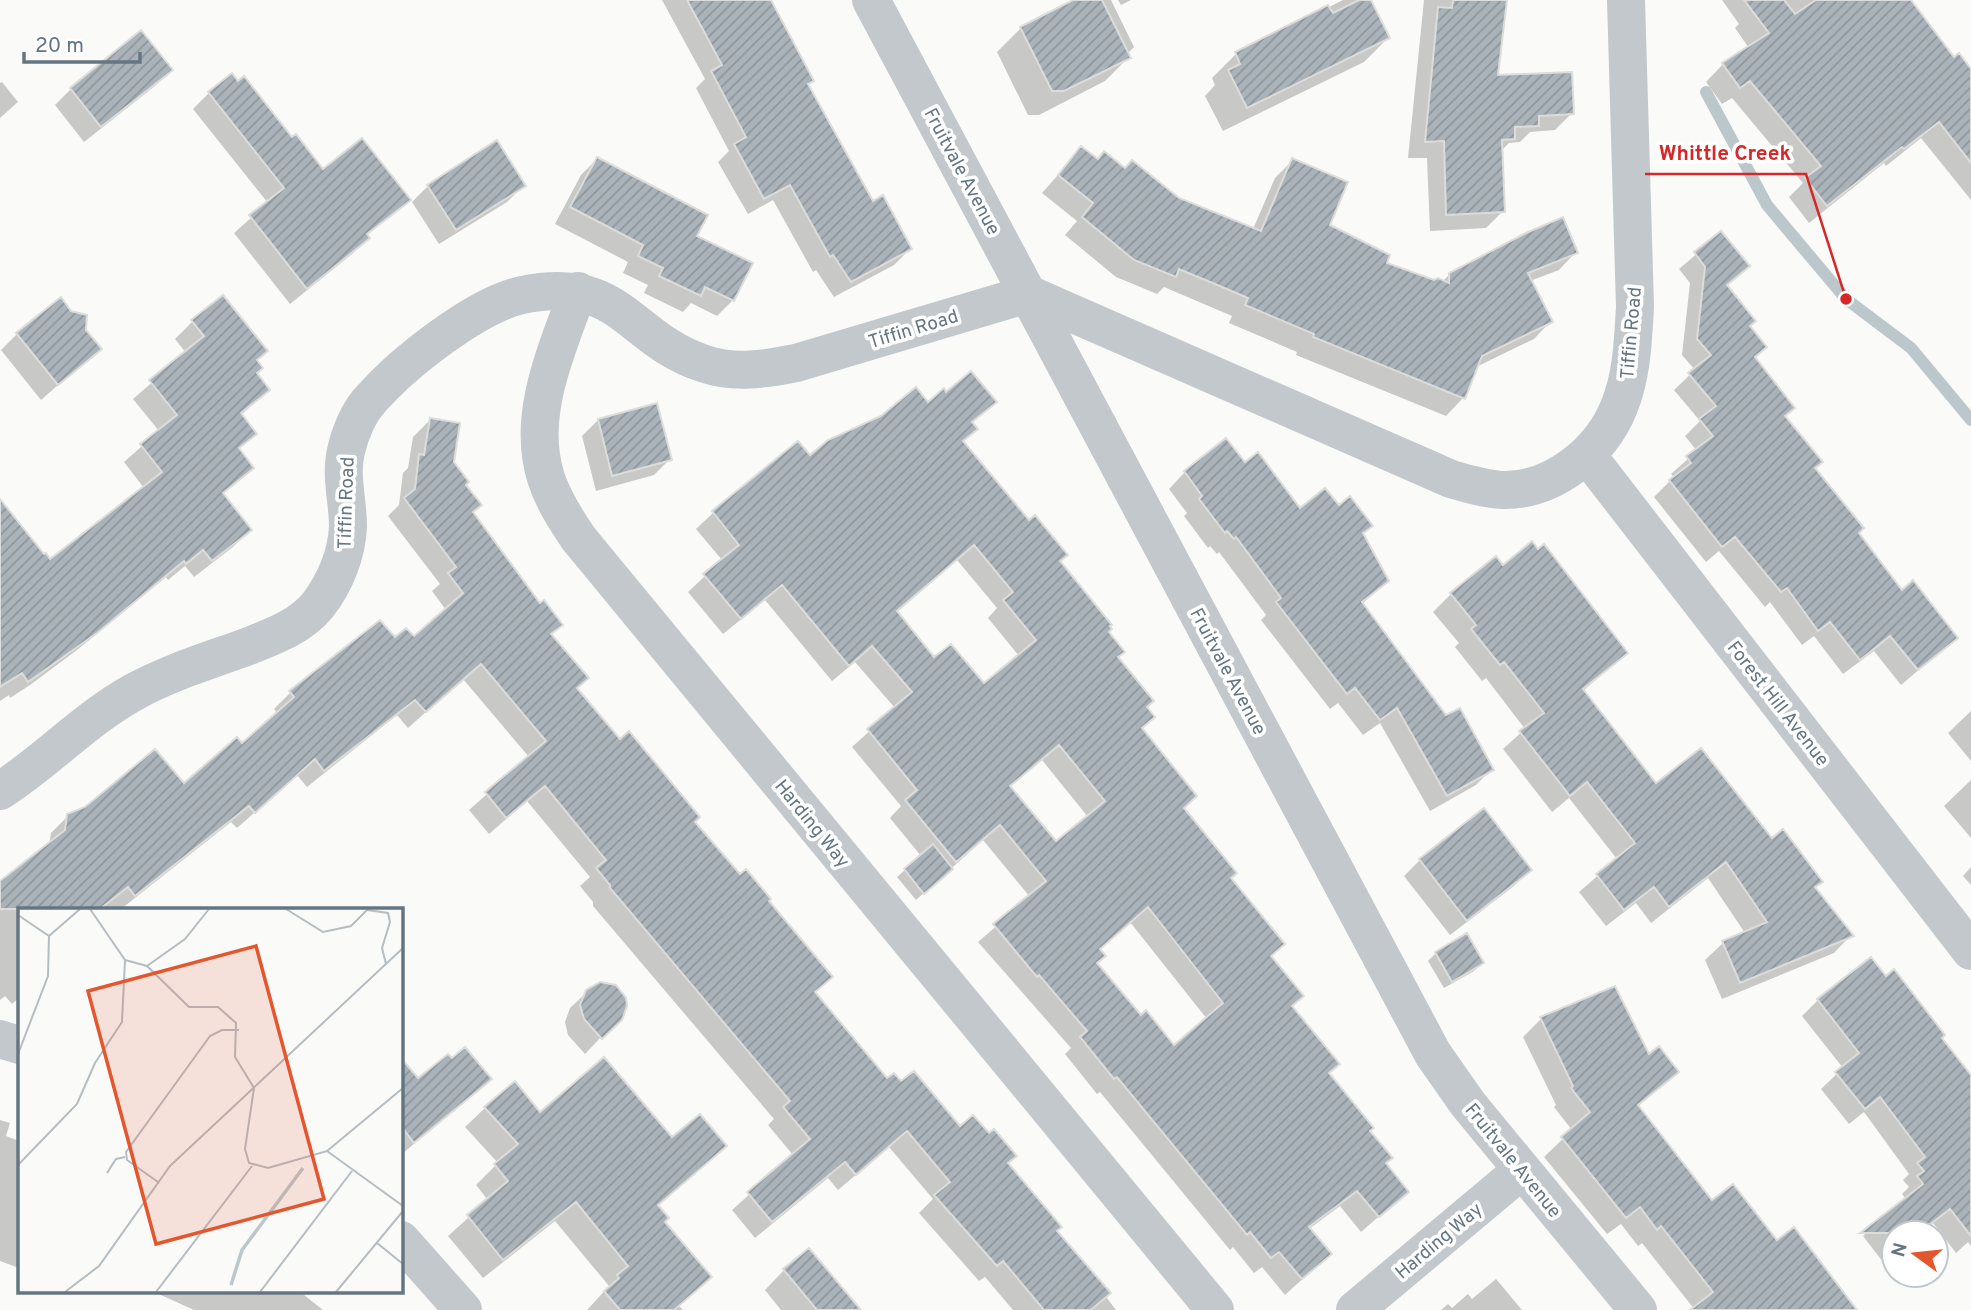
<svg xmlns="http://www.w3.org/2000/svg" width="1971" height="1310" font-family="Overpass,sans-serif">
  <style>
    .shadow { fill: #0003; fill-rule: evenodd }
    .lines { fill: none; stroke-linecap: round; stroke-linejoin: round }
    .stream { stroke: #bbc7cb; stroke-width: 12 }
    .building { fill: url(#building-hatch); stroke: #dcdcda; stroke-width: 2; fill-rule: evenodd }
    .minor { stroke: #c3c8cc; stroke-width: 38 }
    .tertiary { stroke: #c3c8cc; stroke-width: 38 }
    .labels { text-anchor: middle; stroke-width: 7; stroke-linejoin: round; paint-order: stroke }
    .street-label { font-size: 19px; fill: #657683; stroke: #fff }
    .inset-river { fill: none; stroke: #bbc7cb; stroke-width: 3.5 }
    .inset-road { fill: none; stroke: #b5bdc2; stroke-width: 2 }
    .view { fill: #e4572e; fill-opacity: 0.15; stroke: #e4572e; stroke-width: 3.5 }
    .inset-edge { fill: none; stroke: #657683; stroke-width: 3.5 }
    .leader { fill: none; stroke: #d62828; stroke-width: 2.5 }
    .callout-dot { fill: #d62828; stroke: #fff; stroke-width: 2.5 }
    .callout-label { font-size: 21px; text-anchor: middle; font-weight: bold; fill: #d62828; stroke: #fff; stroke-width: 7; stroke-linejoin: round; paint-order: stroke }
  </style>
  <defs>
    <pattern id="building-hatch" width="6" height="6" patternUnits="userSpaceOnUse" patternTransform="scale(1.75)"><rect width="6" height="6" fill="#aab3b9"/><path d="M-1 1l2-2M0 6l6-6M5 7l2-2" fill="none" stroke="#8e969c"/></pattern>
  </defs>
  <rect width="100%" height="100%" fill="#fafaf8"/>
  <!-- shadow -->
  <path class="shadow" d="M 662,0 L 771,0 L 812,81 L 807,86 L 872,204 L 910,249 L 894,265 L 834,297 L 816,270 L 813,272 L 773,200 L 748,214 L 718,162 L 729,151 L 696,88 L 705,79 Z
    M 1077,0 L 1111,0 L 1134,47 L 1127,54 L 1129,57 L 1105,81 L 1039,115 L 1028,115 L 997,52 L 1021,28 Z
    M 1118,0 L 1131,0 L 1121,5 Z
    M 1343,0 L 1369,0 L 1388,38 L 1364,62 L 1223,131 L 1205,96 L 1215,85 L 1212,78 L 1236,54 Z
    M 1424,0 L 1505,0 L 1496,76 L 1572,113 L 1555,130 L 1530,132 L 1520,142 L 1509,143 L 1501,151 L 1503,211 L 1486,228 L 1430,231 L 1427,158 L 1408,158 Z
    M 1722,0 L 1910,0 L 1954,59 L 1968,69 L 1971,67 L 1971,200 L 1921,138 L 1886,166 L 1884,163 L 1809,223 L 1789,197 L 1803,183 L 1732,98 L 1722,104 L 1706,82 L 1723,64 L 1749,48 L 1735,28 L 1739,24 Z
    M 171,70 L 155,86 L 84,142 L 55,105 L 71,89 Z
    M 2,82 L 18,102 L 0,118 L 0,83 Z
    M 209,93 L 292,140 L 323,172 L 409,199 L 366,236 L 368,238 L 352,254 L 290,304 L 234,233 L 268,203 L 193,109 Z
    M 1081,149 L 1097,161 L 1125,170 L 1178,199 L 1253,229 L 1275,178 L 1292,161 L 1328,226 L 1385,264 L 1434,282 L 1442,282 L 1450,274 L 1576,252 L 1559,270 L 1530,281 L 1551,321 L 1534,339 L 1476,367 L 1463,398 L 1446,416 L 1296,355 L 1297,352 L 1229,323 L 1232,316 L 1164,287 L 1157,294 L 1116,277 L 1065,235 L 1077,221 L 1042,193 Z
    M 597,159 L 695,236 L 733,300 L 717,316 L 691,303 L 683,312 L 644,293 L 648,285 L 623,273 L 628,262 L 555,224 L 581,175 Z
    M 524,185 L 507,202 L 439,244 L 412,202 L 428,186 Z
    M 1721,233 L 1748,266 L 1726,287 L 1748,326 L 1754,358 L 1813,469 L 1857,533 L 1901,592 L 1956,638 L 1901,685 L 1874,651 L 1843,674 L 1814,636 L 1802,645 L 1770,602 L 1765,607 L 1719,551 L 1706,562 L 1654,497 L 1674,477 L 1671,474 L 1697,451 L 1685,436 L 1700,421 L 1674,390 L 1695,370 L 1682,355 L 1690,283 L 1679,269 Z
    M 193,321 L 256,361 L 255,373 L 268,390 L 240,416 L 254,433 L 238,450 L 251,467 L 222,495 L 250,530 L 233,547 L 194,577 L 185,566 L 168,580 L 166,577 L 77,650 L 30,685 L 10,698 L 9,695 L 0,701 L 0,501 L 44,557 L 50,561 L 144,488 L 124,462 L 159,431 L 133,399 L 186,353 L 175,339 Z
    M 84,330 L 99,349 L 41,400 L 1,350 L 17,334 Z
    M 946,394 L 994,402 L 971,424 L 975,429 L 962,442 L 1059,562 L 1106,632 L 1116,658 L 1145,708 L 1140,729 L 1182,809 L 1230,878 L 1270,957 L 1291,1007 L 1327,1074 L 1369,1131 L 1384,1164 L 1407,1192 L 1361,1232 L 1340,1206 L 1309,1229 L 1330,1254 L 1285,1295 L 1262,1267 L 1254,1273 L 1233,1247 L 1230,1250 L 1100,1092 L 1097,1094 L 1065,1054 L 1071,1048 L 978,942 L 1030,897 L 983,840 L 916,900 L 897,877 L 921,856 L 890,818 L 901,806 L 852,747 L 895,708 L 855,662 L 832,681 L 765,600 L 723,634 L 688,592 L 722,560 L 696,529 L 713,513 L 798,443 L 809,458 ZM 957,560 L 997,608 L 988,618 L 1019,656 L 984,685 L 934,660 L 895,613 ZM 1042,760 L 1088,817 L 1055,844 L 1009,788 ZM 1130,922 L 1207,1019 L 1174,1047 L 1141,1017 L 1096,963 L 1099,950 Z
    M 430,420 L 464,484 L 471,513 L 540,605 L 561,625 L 550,636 L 576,689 L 740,877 L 767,901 L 830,977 L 814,993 L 887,1080 L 960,1128 L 1006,1164 L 1116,1310 L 1013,1310 L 985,1277 L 979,1281 L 919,1213 L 933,1199 L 889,1147 L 838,1190 L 828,1178 L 755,1238 L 732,1210 L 793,1155 L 768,1125 L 774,1119 L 593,906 L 593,902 L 580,886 L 590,877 L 527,801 L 489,834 L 469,810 L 529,757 L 463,679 L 408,728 L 397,715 L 307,787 L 297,775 L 237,828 L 231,822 L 121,909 L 19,909 L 19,998 L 12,1004 L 5,996 L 0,1000 L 0,893 L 49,845 L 51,833 L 68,816 L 184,786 L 241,745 L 278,714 L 274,709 L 291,692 L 395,640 L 413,639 L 446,610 L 432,591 L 440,584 L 388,516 L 399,505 L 403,473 L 408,468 L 413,437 Z
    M 598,420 L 670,459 L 654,475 L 596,491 L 582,436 Z
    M 1225,441 L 1245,465 L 1300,510 L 1339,508 L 1371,526 L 1362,535 L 1387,581 L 1361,605 L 1446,717 L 1492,769 L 1476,785 L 1430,811 L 1380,723 L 1363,735 L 1338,703 L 1330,709 L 1261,620 L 1266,615 L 1219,552 L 1217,554 L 1210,546 L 1208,548 L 1184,516 L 1187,513 L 1169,489 L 1185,472 Z
    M 1496,559 L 1503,567 L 1626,653 L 1583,691 L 1656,785 L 1771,840 L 1851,935 L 1834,953 L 1722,999 L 1705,960 L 1723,943 L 1745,933 L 1708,878 L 1651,923 L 1636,903 L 1606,926 L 1579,892 L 1617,859 L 1569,798 L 1552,812 L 1503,749 L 1525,729 L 1486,678 L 1482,681 L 1455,647 L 1459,643 L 1433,612 L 1451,594 Z
    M 1971,711 L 1971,761 L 1948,733 Z
    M 1971,780 L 1971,838 L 1944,806 Z
    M 1420,860 L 1530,870 L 1514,886 L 1450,935 L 1404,876 Z
    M 1971,867 L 1971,885 L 1963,876 Z
    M 1436,953 L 1482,963 L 1474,971 L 1444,988 L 1428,961 Z
    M 1615,988 L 1648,1056 L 1677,1071 L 1637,1107 L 1712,1202 L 1777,1243 L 1855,1310 L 1695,1310 L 1642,1243 L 1638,1246 L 1621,1224 L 1607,1234 L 1544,1157 L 1572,1130 L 1554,1107 L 1556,1105 L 1523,1037 L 1541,1019 Z
    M 587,992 L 624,1013 L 585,1054 L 568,1035 L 565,1022 L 570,1008 Z
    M 1818,1000 L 1940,1038 L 1971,1077 L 1971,1246 L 1968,1242 L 1956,1253 L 1933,1223 L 1921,1233 L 1894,1233 L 1894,1254 L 1883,1262 L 1863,1236 L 1906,1199 L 1902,1194 L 1909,1187 L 1903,1180 L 1909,1174 L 1864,1112 L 1849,1124 L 1821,1089 L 1843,1068 L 1802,1016 Z
    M 451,1060 L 489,1079 L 401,1155 L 401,1061 L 418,1081 Z
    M 485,1108 L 540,1115 L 672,1140 L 725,1146 L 657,1206 L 663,1222 L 710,1277 L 679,1306 L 683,1310 L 587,1310 L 609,1286 L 555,1221 L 483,1278 L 448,1236 L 488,1200 L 476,1185 L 498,1163 L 465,1127 Z
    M 0,1120 L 10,1123 L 6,1136 L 19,1141 L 19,1268 L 0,1261 Z
    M 784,1270 L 854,1310 L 781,1310 L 765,1290 Z
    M 1496,1279 L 1522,1310 L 1441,1310 L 1448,1304 L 1452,1308 L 1468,1294 L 1472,1299 Z
    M 152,1291 L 299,1291 L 323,1310 L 194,1310 Z"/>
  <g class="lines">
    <!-- stream -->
    <path class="stream" d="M 1706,92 L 1767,205 L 1846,299 L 1911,348 L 1971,420"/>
  </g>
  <!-- building -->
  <path class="building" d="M 687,0 L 771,0 L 814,81 L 808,84 L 873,201 L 883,195 L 912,249 L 851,282 L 833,255 L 830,257 L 790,185 L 764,199 L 734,144 L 746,137 L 711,71 L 722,65 Z
    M 1073,0 L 1102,0 L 1131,58 L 1064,91 L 1052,91 L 1020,27 Z
    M 1359,0 L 1371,0 L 1390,38 L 1247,108 L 1228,70 L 1240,64 L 1235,52 L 1328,5 L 1333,13 Z
    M 1453,0 L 1507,0 L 1498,75 L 1572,72 L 1574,114 L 1539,116 L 1539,126 L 1515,127 L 1515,139 L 1502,140 L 1505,212 L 1446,215 L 1444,141 L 1425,142 L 1438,7 L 1452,8 Z
    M 1744,0 L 1784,0 L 1795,14 L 1816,0 L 1911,0 L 1954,57 L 1959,53 L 1971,69 L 1971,163 L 1939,122 L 1904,149 L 1902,147 L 1827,206 L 1805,178 L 1821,166 L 1750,81 L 1740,88 L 1722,63 L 1769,33 Z
    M 141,30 L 173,70 L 101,127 L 70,88 Z
    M 232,73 L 238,81 L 244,76 L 292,137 L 296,134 L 323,169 L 362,138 L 411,200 L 367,234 L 370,238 L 307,289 L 249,215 L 284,188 L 208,92 Z
    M 497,140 L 526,186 L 456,230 L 427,185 Z
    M 1081,146 L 1098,159 L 1104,151 L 1125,168 L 1132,160 L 1179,198 L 1261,231 L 1292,158 L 1348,182 L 1330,225 L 1390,255 L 1387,263 L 1434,280 L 1438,278 L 1449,283 L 1449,273 L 1526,233 L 1563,217 L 1578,253 L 1528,273 L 1553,322 L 1482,356 L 1465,399 L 1313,337 L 1314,334 L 1245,305 L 1248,298 L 1215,284 L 1179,269 L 1176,277 L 1134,260 L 1082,217 L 1093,203 L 1058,175 Z
    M 597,157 L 708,215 L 697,236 L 753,263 L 734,301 L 705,287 L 701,296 L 659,276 L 663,268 L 638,256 L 643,245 L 570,207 Z
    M 1721,231 L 1750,266 L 1727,285 L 1756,321 L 1750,326 L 1767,347 L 1755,357 L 1795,408 L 1785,416 L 1823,462 L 1815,468 L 1864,528 L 1859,533 L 1902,590 L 1913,580 L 1958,638 L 1918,670 L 1890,636 L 1860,660 L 1830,622 L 1818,631 L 1787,588 L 1781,592 L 1735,537 L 1722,547 L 1669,480 L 1691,463 L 1686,456 L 1713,436 L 1699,419 L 1716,406 L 1688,373 L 1711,355 L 1697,339 L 1705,267 L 1694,252 Z
    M 223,295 L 268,351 L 257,360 L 263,368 L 257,373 L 270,390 L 241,413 L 257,434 L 239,448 L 254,468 L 223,493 L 252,530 L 212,561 L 203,550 L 186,564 L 184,561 L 97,633 L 28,682 L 22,673 L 0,687 L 0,499 L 44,554 L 46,553 L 50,559 L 162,472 L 140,444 L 177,415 L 149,380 L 204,336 L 191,320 Z
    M 61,297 L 71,311 L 87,315 L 86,330 L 102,349 L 58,385 L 16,333 Z
    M 971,371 L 997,402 L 972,422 L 978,429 L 963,441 L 1029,520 L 1035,515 L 1068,555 L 1060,561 L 1112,625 L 1110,626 L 1112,629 L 1109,632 L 1125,652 L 1118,657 L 1154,701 L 1147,707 L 1155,717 L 1142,728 L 1197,796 L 1184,808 L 1237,873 L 1231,878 L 1285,944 L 1271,956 L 1304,996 L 1292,1006 L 1340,1064 L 1329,1073 L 1374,1128 L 1370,1131 L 1393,1158 L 1386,1163 L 1409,1192 L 1379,1217 L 1357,1191 L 1309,1227 L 1332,1254 L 1302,1279 L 1279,1252 L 1271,1258 L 1250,1232 L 1247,1235 L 1117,1077 L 1114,1079 L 1080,1037 L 1087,1031 L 1039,975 L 1037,977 L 993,924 L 1046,881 L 1000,825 L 956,862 L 905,800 L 917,790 L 867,729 L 912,692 L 872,646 L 849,666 L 782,585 L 741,619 L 703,574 L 739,545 L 712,511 L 798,441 L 810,455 L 828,440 L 881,416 L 916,387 L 928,402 L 944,388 L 946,392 ZM 974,545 L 1013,592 L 1003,600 L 1036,640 L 984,683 L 951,644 L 934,657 L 897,611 ZM 1059,745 L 1105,801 L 1056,841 L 1010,786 ZM 1148,907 L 1223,1003 L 1174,1045 L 1146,1010 L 1141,1015 L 1097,963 L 1106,956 L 1100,949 Z
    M 657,403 L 672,460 L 612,476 L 598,419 Z
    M 430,418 L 460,423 L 454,462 L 469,482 L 466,485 L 482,505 L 473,512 L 540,603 L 544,600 L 563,625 L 551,634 L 589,678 L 577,688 L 620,739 L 629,731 L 700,817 L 695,822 L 740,874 L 746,869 L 771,899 L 769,901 L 833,977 L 815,992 L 887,1078 L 894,1073 L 901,1081 L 914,1071 L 960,1126 L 973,1115 L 989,1133 L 994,1129 L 1017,1156 L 1008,1163 L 1062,1227 L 1057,1231 L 1111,1293 L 1091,1310 L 1044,1310 L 1003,1261 L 997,1266 L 934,1195 L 950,1182 L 907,1131 L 856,1175 L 845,1162 L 772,1222 L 747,1192 L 810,1139 L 783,1107 L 790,1101 L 610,888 L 610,885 L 596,868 L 606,860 L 545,786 L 506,818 L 485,792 L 546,741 L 481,664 L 426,712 L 415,700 L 324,771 L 315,759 L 255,813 L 249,806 L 135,896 L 128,887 L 100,909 L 0,909 L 0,881 L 65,830 L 67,814 L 85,807 L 155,749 L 184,783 L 237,737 L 242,743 L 294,697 L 289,691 L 380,620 L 395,637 L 406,628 L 414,636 L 463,593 L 448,573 L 456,567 L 404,498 L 415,489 L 419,454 L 424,455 Z
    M 1226,438 L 1245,462 L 1258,452 L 1300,508 L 1325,488 L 1339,505 L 1350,496 L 1373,526 L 1363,533 L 1389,581 L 1362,602 L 1446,715 L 1460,708 L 1494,770 L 1447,796 L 1397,708 L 1380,720 L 1355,688 L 1347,694 L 1276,602 L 1281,598 L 1236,537 L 1234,539 L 1227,531 L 1225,533 L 1199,499 L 1202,496 L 1184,471 Z
    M 1532,541 L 1538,549 L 1544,544 L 1628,653 L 1583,689 L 1656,783 L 1701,748 L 1772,838 L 1783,829 L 1823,882 L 1815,887 L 1854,936 L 1740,983 L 1722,941 L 1767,922 L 1726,862 L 1669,907 L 1654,887 L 1624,910 L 1596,874 L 1635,843 L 1587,782 L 1570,796 L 1519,731 L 1544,713 L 1504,662 L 1500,665 L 1471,629 L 1476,625 L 1450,593 L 1496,556 L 1503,565 Z
    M 1484,808 L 1532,870 L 1467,921 L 1419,859 Z
    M 933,844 L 953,869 L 924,894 L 904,869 Z
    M 1467,933 L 1484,963 L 1452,982 L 1435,952 Z
    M 1871,957 L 1886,976 L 1894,969 L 1945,1035 L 1942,1038 L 1971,1075 L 1971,1236 L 1950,1209 L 1919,1233 L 1860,1233 L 1923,1184 L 1917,1176 L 1924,1171 L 1917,1163 L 1925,1157 L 1880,1097 L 1865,1109 L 1835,1072 L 1859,1053 L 1817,999 Z
    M 600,982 L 616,985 L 626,998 L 627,1006 L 622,1020 L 602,1039 L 584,1019 L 580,1005 L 586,990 Z
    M 1615,986 L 1649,1054 L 1659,1046 L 1679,1072 L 1638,1105 L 1712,1200 L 1733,1184 L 1777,1240 L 1794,1227 L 1857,1310 L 1690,1310 L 1713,1292 L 1661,1226 L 1657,1230 L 1640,1207 L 1626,1218 L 1561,1137 L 1590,1112 L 1571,1088 L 1573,1086 L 1540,1017 Z
    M 465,1047 L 492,1079 L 414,1143 L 401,1126 L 401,1058 L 418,1078 L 448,1054 L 452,1058 Z
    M 604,1057 L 672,1137 L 700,1114 L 727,1146 L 658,1205 L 669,1218 L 665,1222 L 712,1277 L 674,1310 L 620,1310 L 604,1291 L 619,1278 L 617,1275 L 628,1266 L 576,1202 L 503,1260 L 467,1215 L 508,1181 L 494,1164 L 518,1144 L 484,1107 L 515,1081 L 540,1112 Z
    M 809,1248 L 861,1310 L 817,1310 L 783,1269 Z"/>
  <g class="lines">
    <!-- minor -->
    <path class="minor" d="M 871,0 L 1433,1054 L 1468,1104 L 1638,1310
      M 578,291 C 557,350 526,415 546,478 C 553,500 566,520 579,539 L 1215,1310
      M 1587,455 L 1971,951
      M 0,791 C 47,761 85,719 134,692 C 170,672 211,660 249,646 C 274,636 300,627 318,605 C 335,583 347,554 348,526 C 348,501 340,476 346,451 C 350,433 359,411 372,398 C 403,363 476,305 522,295 C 622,274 627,339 705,364 C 734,374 766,369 796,363 L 1028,294 L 1451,479 C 1468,484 1485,489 1503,490 C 1553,491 1601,452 1619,407 C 1632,376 1633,340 1635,307 L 1626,0
      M 1355,1310 L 1522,1170"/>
    <!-- tertiary -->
    <path class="tertiary" d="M 0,1039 L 19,1045
      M 401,1240 L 463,1310"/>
  </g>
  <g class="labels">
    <!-- street labels -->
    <g class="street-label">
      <text transform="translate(963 171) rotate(62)" y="7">Fruitvale Avenue</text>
      <text transform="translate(913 328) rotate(-17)" y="7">Tiffin Road</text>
      <text transform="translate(1630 333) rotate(-85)" y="7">Tiffin Road</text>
      <text transform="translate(345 503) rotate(-88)" y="7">Tiffin Road</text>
      <text transform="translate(1229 671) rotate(62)" y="7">Fruitvale Avenue</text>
      <text transform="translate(1779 703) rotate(52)" y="7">Forest Hill Avenue</text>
      <text transform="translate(813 823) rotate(51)" y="7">Harding Way</text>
      <text transform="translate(1514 1160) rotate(51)" y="7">Fruitvale Avenue</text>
      <text transform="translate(1438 1240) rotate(-40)" y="7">Harding Way</text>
    </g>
  </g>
  <!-- overview -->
  <g transform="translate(18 908)">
    <rect width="385" height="385" fill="#fafaf8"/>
    <path class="inset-river" d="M 213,377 L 224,342 L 285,260"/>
    <path class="inset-road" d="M 268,1 L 305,24 L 333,18 L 349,2 L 370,5 L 372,14 L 364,40 L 368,56M 0,7 L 31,28M 107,52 L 129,58 L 171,99 L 200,99 L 218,115 L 217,149 L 236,180 L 227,241 L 231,255 L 250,260 L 309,243 L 385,298M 129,58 L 167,31 L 191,1M 0,146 L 30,68 L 31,28 L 62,1M 309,243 L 385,180M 0,257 L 59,196 L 77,155 L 104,114 L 107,52 L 72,1M 89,265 L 98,251 L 107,249M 140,274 L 109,252 L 108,244 L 192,128 L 204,122 L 221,122M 359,335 L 385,356M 47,384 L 81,358 L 152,258 L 385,40M 138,384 L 234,258M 242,384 L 334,263M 318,384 L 385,303"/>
    <path class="view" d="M 238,38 L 306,291 L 138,336 L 70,83 Z"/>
    <rect width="385" height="385" class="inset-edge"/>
  </g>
  <!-- callouts -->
  <path class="leader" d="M1846 299L1806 174H1645"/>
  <circle class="callout-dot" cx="1846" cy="299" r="7"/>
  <g class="callout-label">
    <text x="1725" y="160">Whittle Creek</text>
  </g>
  <!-- north arrow -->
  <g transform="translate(1915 1254) rotate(285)"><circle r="33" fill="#ffffff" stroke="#c1c8cd" stroke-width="2"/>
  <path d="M0-5L12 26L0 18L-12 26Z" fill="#e4572e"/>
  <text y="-10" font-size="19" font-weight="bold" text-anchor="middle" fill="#657683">N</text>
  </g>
  <!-- scale -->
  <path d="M24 52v10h116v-10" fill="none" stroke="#657683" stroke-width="3.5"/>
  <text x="35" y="52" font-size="21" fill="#657683" stroke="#ffffff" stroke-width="5" paint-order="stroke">20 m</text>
</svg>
